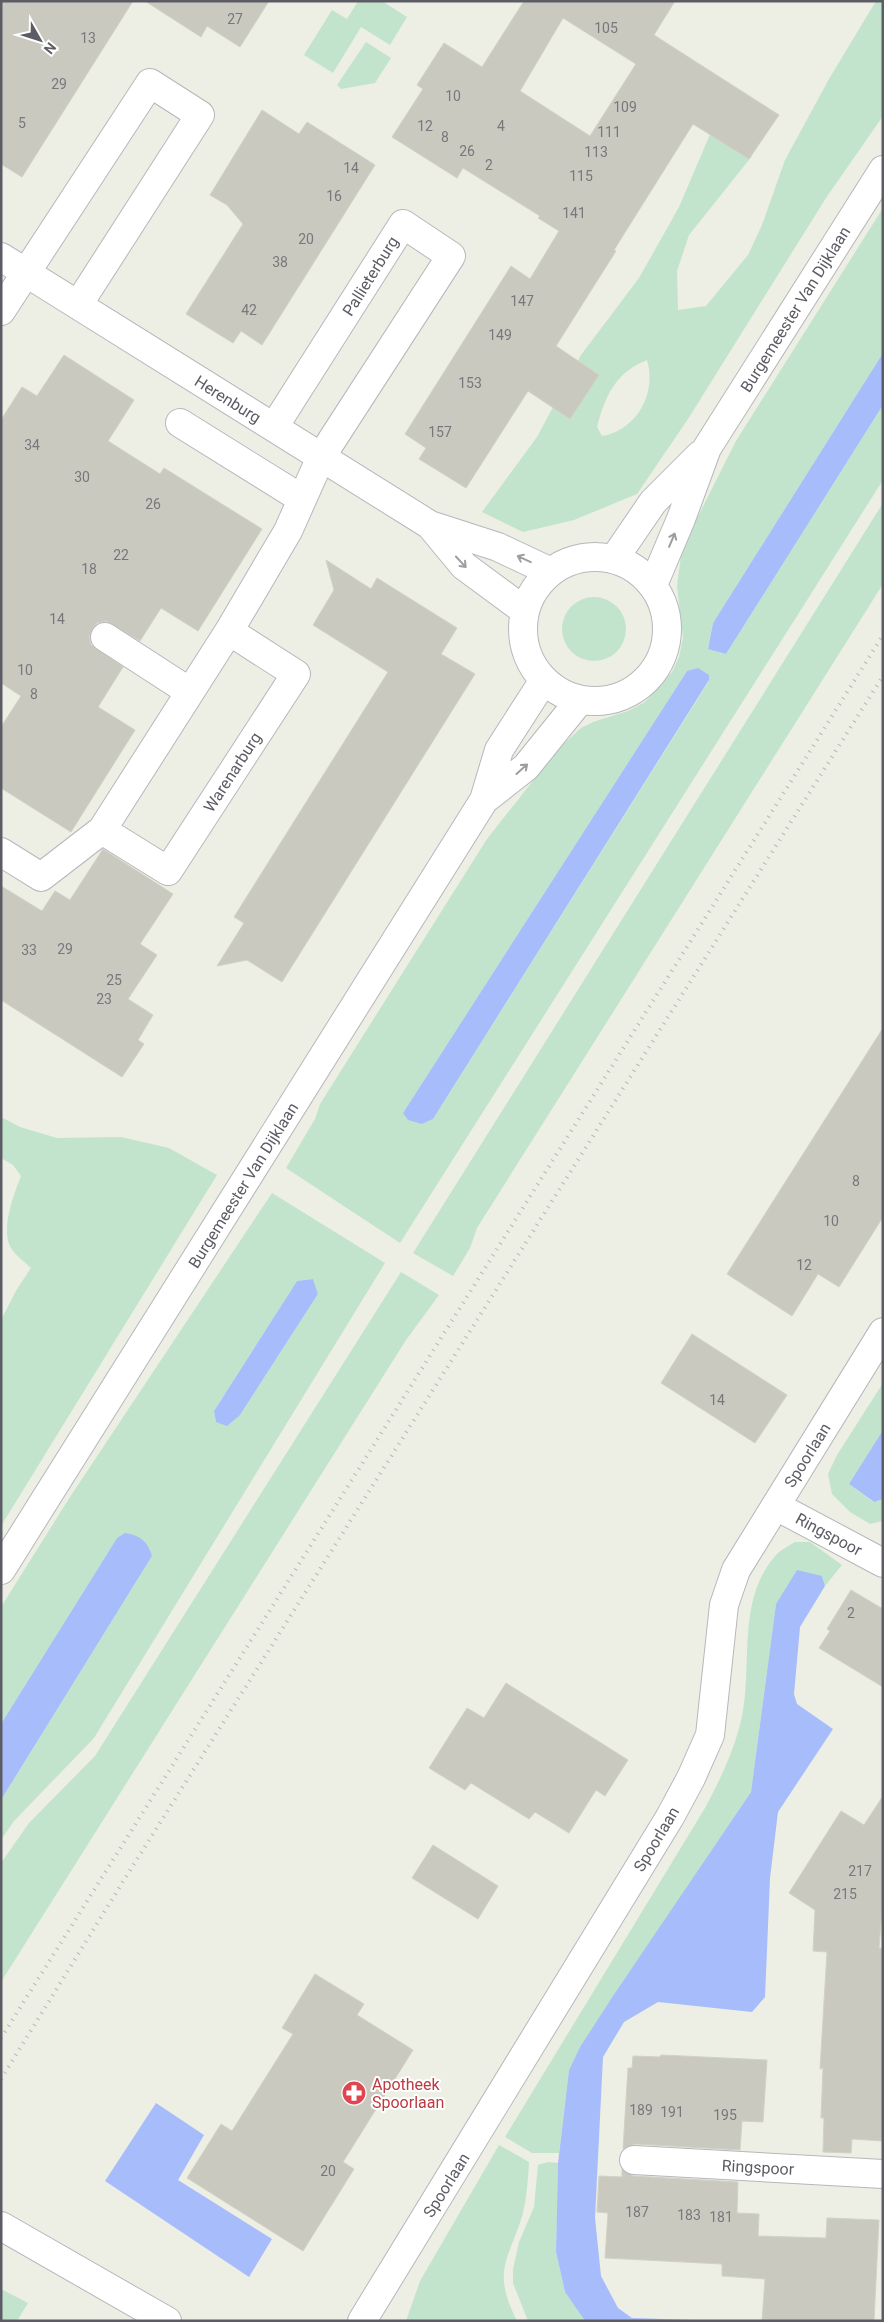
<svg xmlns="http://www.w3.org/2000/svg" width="884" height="2322" font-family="Roboto,sans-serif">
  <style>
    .green { fill: #c2e4cc; fill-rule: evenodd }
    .water { fill: #a7bcfb }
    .building { fill: #c9c9c0; stroke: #d2d2c3; fill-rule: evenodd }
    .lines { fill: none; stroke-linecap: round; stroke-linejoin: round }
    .minor-casing { stroke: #b6b7bd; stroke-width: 30 }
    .tertiary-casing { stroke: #b6b7bd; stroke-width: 30 }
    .minor { stroke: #fff; stroke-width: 28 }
    .tertiary { stroke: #fff; stroke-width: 28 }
    .rail { stroke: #b6b6b7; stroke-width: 4; stroke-dasharray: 1 6; stroke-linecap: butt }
    .oneway { stroke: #9d9ea2 }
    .labels { text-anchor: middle; stroke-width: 4; stroke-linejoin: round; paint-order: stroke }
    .number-label { font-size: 14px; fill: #77787b }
    .street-label { font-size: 16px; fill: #5c5d64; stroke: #fff }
    .health-label { font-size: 16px; fill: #be3a42; stroke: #fff; text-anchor: start }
  </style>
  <rect width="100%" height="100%" fill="#edeee4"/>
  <!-- green -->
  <path class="green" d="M 358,1 L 382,1 L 407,17 L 390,45 L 361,27 L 333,73 L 304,55 L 332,10 L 347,19 Z
    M 876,1 L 883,1 L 883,116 L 826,198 L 688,419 L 637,494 L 574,520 L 523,532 L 482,512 L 537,437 L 581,355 L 639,278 L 679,207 L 711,132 L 752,156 L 689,235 L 677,271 L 678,310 L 706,306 L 748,255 L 762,225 L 785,160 L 829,79 ZM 647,360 C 657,393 637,430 602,436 L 597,427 C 605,396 616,372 647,360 Z
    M 366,42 L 391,58 L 375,83 L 341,89 L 337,85 Z
    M 883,208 L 883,353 L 713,623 L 708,648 L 726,654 L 883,405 L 883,480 L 400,1243 L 286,1168 L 315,1119 L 320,1104 L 487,839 L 558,749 L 581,728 L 593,722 L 628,711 L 645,702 L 672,672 L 679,657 L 683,638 L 677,586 L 682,548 L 736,441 ZM 687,671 L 709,681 L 433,1119 L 422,1124 L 403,1113 Z
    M 883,503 L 883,584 L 477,1228 L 470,1248 L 453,1276 L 413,1253 Z
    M562 629a32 32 0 1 1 64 0a32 32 0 1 1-64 0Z
    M 1,1117 L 20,1127 L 57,1138 L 121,1137 L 169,1148 L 217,1175 L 1,1526 L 1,1320 L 17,1289 L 31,1268 C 25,1262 15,1255 11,1248 C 0,1230 14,1194 21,1176 L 13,1165 L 1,1158 Z
    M 272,1193 L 385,1263 L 94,1738 L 14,1821 L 1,1840 L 1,1800 L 152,1556 L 117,1538 L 1,1724 L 1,1607 L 70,1497 ZM 313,1279 L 318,1294 L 240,1415 L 216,1422 L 214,1411 L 297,1281 Z
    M 401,1272 L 439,1295 L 406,1340 L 1,1982 L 1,1863 L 29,1823 L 95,1756 Z
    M 883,1383 L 883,1430 L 849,1484 L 873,1502 L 883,1499 L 883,1521 L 870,1524 L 850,1512 L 832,1494 L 828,1474 L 837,1455 Z
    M 795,1542 L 810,1542 L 842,1565 L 825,1586 L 822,1576 L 776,1604 L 751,1792 L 580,2047 L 569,2070 L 559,2153 L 532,2153 L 505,2137 L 705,1808 C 721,1778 735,1749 742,1716 C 753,1662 736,1600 776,1555 C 780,1550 789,1546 795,1542 Z
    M 499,2145 L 529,2162 C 528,2179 527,2196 523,2213 C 509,2261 491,2269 517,2321 L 406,2321 L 420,2281 Z
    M 548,2162 L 558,2163 L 556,2252 L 565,2292 L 585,2321 L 528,2321 L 513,2283 L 513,2269 L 519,2242 L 534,2207 L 538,2165 Z
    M 1,2289 L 28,2303 L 17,2321 L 1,2321 Z"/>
  <!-- water -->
  <path class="water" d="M 883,353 L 883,405 L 726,654 L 708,649 L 713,623 Z
    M 698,668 L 709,675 L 709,680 L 433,1119 L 422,1124 L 408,1120 L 403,1113 L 687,671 Z
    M 313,1279 L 318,1294 L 240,1415 L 227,1426 L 216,1422 L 214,1411 L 297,1281 Z
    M 883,1430 L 883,1499 L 874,1502 L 849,1484 Z
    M 125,1533 C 140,1535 148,1542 152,1556 L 1,1800 L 1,1724 L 117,1538 Z
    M 797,1570 L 822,1576 L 825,1586 L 800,1627 L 794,1694 L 797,1704 L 833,1729 L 778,1812 L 770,1878 L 765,1997 L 752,2012 L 658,2002 L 624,2022 L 603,2057 L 595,2218 L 601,2276 L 618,2308 L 632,2318 L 725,2321 L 585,2321 L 565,2292 L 556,2252 L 558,2163 L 569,2070 L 580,2047 L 613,1996 L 751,1792 L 776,1604 Z
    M 156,2103 L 204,2135 L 178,2180 L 272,2239 L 249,2277 L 105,2181 Z"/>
  <!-- building -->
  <path class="building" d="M 1,1 L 133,1 L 22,177 L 1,164 Z
    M 145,1 L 269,1 L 240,47 L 207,26 L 201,37 Z
    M 524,1 L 675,1 L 654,35 L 779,115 L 749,159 L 693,124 L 614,250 L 616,251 L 556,346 L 599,375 L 570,419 L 528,391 L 466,488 L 419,459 L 426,448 L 405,434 L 511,266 L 530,279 L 559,231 L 538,218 L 540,216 L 463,168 L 457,178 L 392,137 L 423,89 L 417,85 L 444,43 L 482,67 ZM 563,18 L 636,64 L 590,136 L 520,91 Z
    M 262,110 L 299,134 L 307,122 L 375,165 L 262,345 L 241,331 L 233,343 L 186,314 L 243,224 L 227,205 L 210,195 Z
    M 64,355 L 134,400 L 108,441 L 160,474 L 164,468 L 262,529 L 198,631 L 161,608 L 140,641 L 106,621 L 97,623 L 92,629 L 89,637 L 91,645 L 123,667 L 98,707 L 135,730 L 71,832 L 1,788 L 1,727 L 21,696 L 1,683 L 1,420 L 22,387 L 37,396 Z
    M 326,560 L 371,589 L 377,578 L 457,628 L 441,654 L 475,674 L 282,982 L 247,960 L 217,966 L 244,923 L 234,917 L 388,672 L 313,625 L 334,590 Z
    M 103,849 L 173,894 L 140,944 L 157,955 L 128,999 L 153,1015 L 138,1040 L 144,1044 L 122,1077 L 1,1000 L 1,886 L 42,911 L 55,891 L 70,900 Z
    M 883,1028 L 883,1217 L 839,1287 L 818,1274 L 792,1316 L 727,1274 Z
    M 692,1334 L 787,1395 L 755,1443 L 661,1383 Z
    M 851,1590 L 883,1609 L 883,1687 L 819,1648 L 830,1631 L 827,1629 Z
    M 506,1683 L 628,1760 L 605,1796 L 596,1790 L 569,1833 L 535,1812 L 529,1819 L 471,1783 L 465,1790 L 429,1768 L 467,1708 L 484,1718 Z
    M 883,1796 L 883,1897 L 879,1948 L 883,1949 L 883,2141 L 852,2139 L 851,2153 L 823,2152 L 824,2118 L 821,2118 L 823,2068 L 820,2069 L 827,1952 L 813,1951 L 815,1910 L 789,1893 L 841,1811 L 864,1825 Z
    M 433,1845 L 498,1886 L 478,1919 L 412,1878 Z
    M 315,1974 L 364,2004 L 357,2015 L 413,2050 L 343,2162 L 354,2169 L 303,2251 L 187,2178 L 221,2124 L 232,2131 L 293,2034 L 282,2028 Z
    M 661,2055 L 767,2060 L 763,2122 L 742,2121 L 740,2150 L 635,2144 L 623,2149 L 628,2068 L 632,2068 L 633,2056 L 660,2057 Z
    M 622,2169 L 633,2176 L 738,2182 L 737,2213 L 759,2214 L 758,2236 L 826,2238 L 827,2218 L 879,2220 L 874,2321 L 762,2321 L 765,2279 L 722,2276 L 722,2264 L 605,2258 L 608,2213 L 597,2212 L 599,2176 L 622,2177 Z"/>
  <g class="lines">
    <defs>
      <path id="minor" d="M 1,311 L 150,83 L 200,115 L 78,305
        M 180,423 L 302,499
        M 105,637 L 190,692
        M 102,830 L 168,871 L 296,674 L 229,631
        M 1,852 L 41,877 L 102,830 L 229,631 L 288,531 L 321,457 L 451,256 L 403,224 L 274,427
        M 776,1506 L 883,1563
        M 634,2160 L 883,2174
        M 362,2321 L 670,1817 L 691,1778 L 710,1735 L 724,1605 L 736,1570 L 883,1332"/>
      <path id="tertiary" d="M 1,257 L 430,525 L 498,547 L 551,572
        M 430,525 L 464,566 L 525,611
        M523 629a72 72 0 1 1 144 0a72 72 0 1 1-144 0Z
        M 614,559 L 653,502 L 700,455
        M 653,585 L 681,519 L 707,448 L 883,170
        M 484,800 L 526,767 L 580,700
        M 1,1570 L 484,800 L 499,750 L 544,680
        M 1,2226 L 167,2321"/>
    </defs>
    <!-- minor casing -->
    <use href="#minor" class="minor-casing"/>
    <!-- tertiary casing -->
    <use href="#tertiary" class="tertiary-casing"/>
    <!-- minor -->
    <use href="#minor" class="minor"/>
    <!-- tertiary -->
    <use href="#tertiary" class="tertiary"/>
    <!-- rail -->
    <path class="rail" d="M 1,2038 L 883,635
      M 1,2079 L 124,1880 L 883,676"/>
  </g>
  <!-- one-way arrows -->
  <defs><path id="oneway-shaft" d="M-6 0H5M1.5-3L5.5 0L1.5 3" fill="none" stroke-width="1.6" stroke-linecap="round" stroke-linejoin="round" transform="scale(1.25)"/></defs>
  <g class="oneway">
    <use href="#oneway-shaft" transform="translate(672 540) rotate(-67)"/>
    <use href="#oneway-shaft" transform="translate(524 559) rotate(-155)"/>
    <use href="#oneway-shaft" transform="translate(461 562) rotate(47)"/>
    <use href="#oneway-shaft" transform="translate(522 769) rotate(-42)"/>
  </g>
  <!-- icons -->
  <defs>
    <symbol id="pharmacy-disc" viewBox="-11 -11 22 22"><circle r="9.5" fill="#e0444e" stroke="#fff"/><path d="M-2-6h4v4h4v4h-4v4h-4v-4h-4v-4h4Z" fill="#fff"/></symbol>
  </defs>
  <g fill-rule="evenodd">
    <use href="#pharmacy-disc" x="340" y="2079" width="28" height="28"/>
  </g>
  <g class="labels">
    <!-- number labels -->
    <g class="number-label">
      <text x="235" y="24">27</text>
      <text x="606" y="33">105</text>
      <text x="88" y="43">13</text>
      <text x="59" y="89">29</text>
      <text x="453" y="101">10</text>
      <text x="625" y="112">109</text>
      <text x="22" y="128">5</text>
      <text x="425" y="131">12</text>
      <text x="501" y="131">4</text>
      <text x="609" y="137">111</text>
      <text x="445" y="142">8</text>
      <text x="467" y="156">26</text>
      <text x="596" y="157">113</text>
      <text x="489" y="170">2</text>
      <text x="351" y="173">14</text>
      <text x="581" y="181">115</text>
      <text x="334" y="201">16</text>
      <text x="574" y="218">141</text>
      <text x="306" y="244">20</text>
      <text x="280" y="267">38</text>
      <text x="522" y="306">147</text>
      <text x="249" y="315">42</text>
      <text x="500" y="340">149</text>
      <text x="470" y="388">153</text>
      <text x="440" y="437">157</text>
      <text x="32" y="450">34</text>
      <text x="82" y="482">30</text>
      <text x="153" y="509">26</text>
      <text x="121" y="560">22</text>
      <text x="89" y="574">18</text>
      <text x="57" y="624">14</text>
      <text x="25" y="675">10</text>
      <text x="34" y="699">8</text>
      <text x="65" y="954">29</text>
      <text x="29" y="955">33</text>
      <text x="114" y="985">25</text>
      <text x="104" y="1004">23</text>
      <text x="856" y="1186">8</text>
      <text x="831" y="1226">10</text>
      <text x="804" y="1270">12</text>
      <text x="717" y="1405">14</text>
      <text x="851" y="1618">2</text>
      <text x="860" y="1876">217</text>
      <text x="845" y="1899">215</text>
      <text x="641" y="2115">189</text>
      <text x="672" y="2117">191</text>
      <text x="725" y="2120">195</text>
      <text x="328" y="2176">20</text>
      <text x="637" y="2217">187</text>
      <text x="689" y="2220">183</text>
      <text x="721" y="2222">181</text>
    </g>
    <!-- street labels -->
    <g class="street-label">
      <text transform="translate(370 276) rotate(-58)" y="6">Pallieterburg</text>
      <text transform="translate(795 309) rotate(-58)" y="6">Burgemeester Van Dijklaan</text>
      <text transform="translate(228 399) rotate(32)" y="6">Herenburg</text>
      <text transform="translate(232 772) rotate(-57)" y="6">Warenarburg</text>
      <text transform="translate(243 1185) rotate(-58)" y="6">Burgemeester Van Dijklaan</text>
      <text transform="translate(807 1455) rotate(-58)" y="6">Spoorlaan</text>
      <text transform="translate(829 1534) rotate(28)" y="6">Ringspoor</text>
      <text transform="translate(656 1839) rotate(-59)" y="6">Spoorlaan</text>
      <text transform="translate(758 2167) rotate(3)" y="6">Ringspoor</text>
      <text transform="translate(446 2185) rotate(-58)" y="6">Spoorlaan</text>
    </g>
    <!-- health labels -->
    <g class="health-label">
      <text x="372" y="2090">Apotheek<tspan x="372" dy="18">Spoorlaan</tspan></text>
    </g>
  </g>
  <!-- border -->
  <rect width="884" height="2322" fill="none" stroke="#5c5d64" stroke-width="5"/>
  <!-- north arrow -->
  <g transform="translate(40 40) rotate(129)" stroke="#ffffff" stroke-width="4" paint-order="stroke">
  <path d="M0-4L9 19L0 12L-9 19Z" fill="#5c5d64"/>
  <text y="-8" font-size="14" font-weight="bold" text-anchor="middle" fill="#5c5d64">N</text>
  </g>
</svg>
